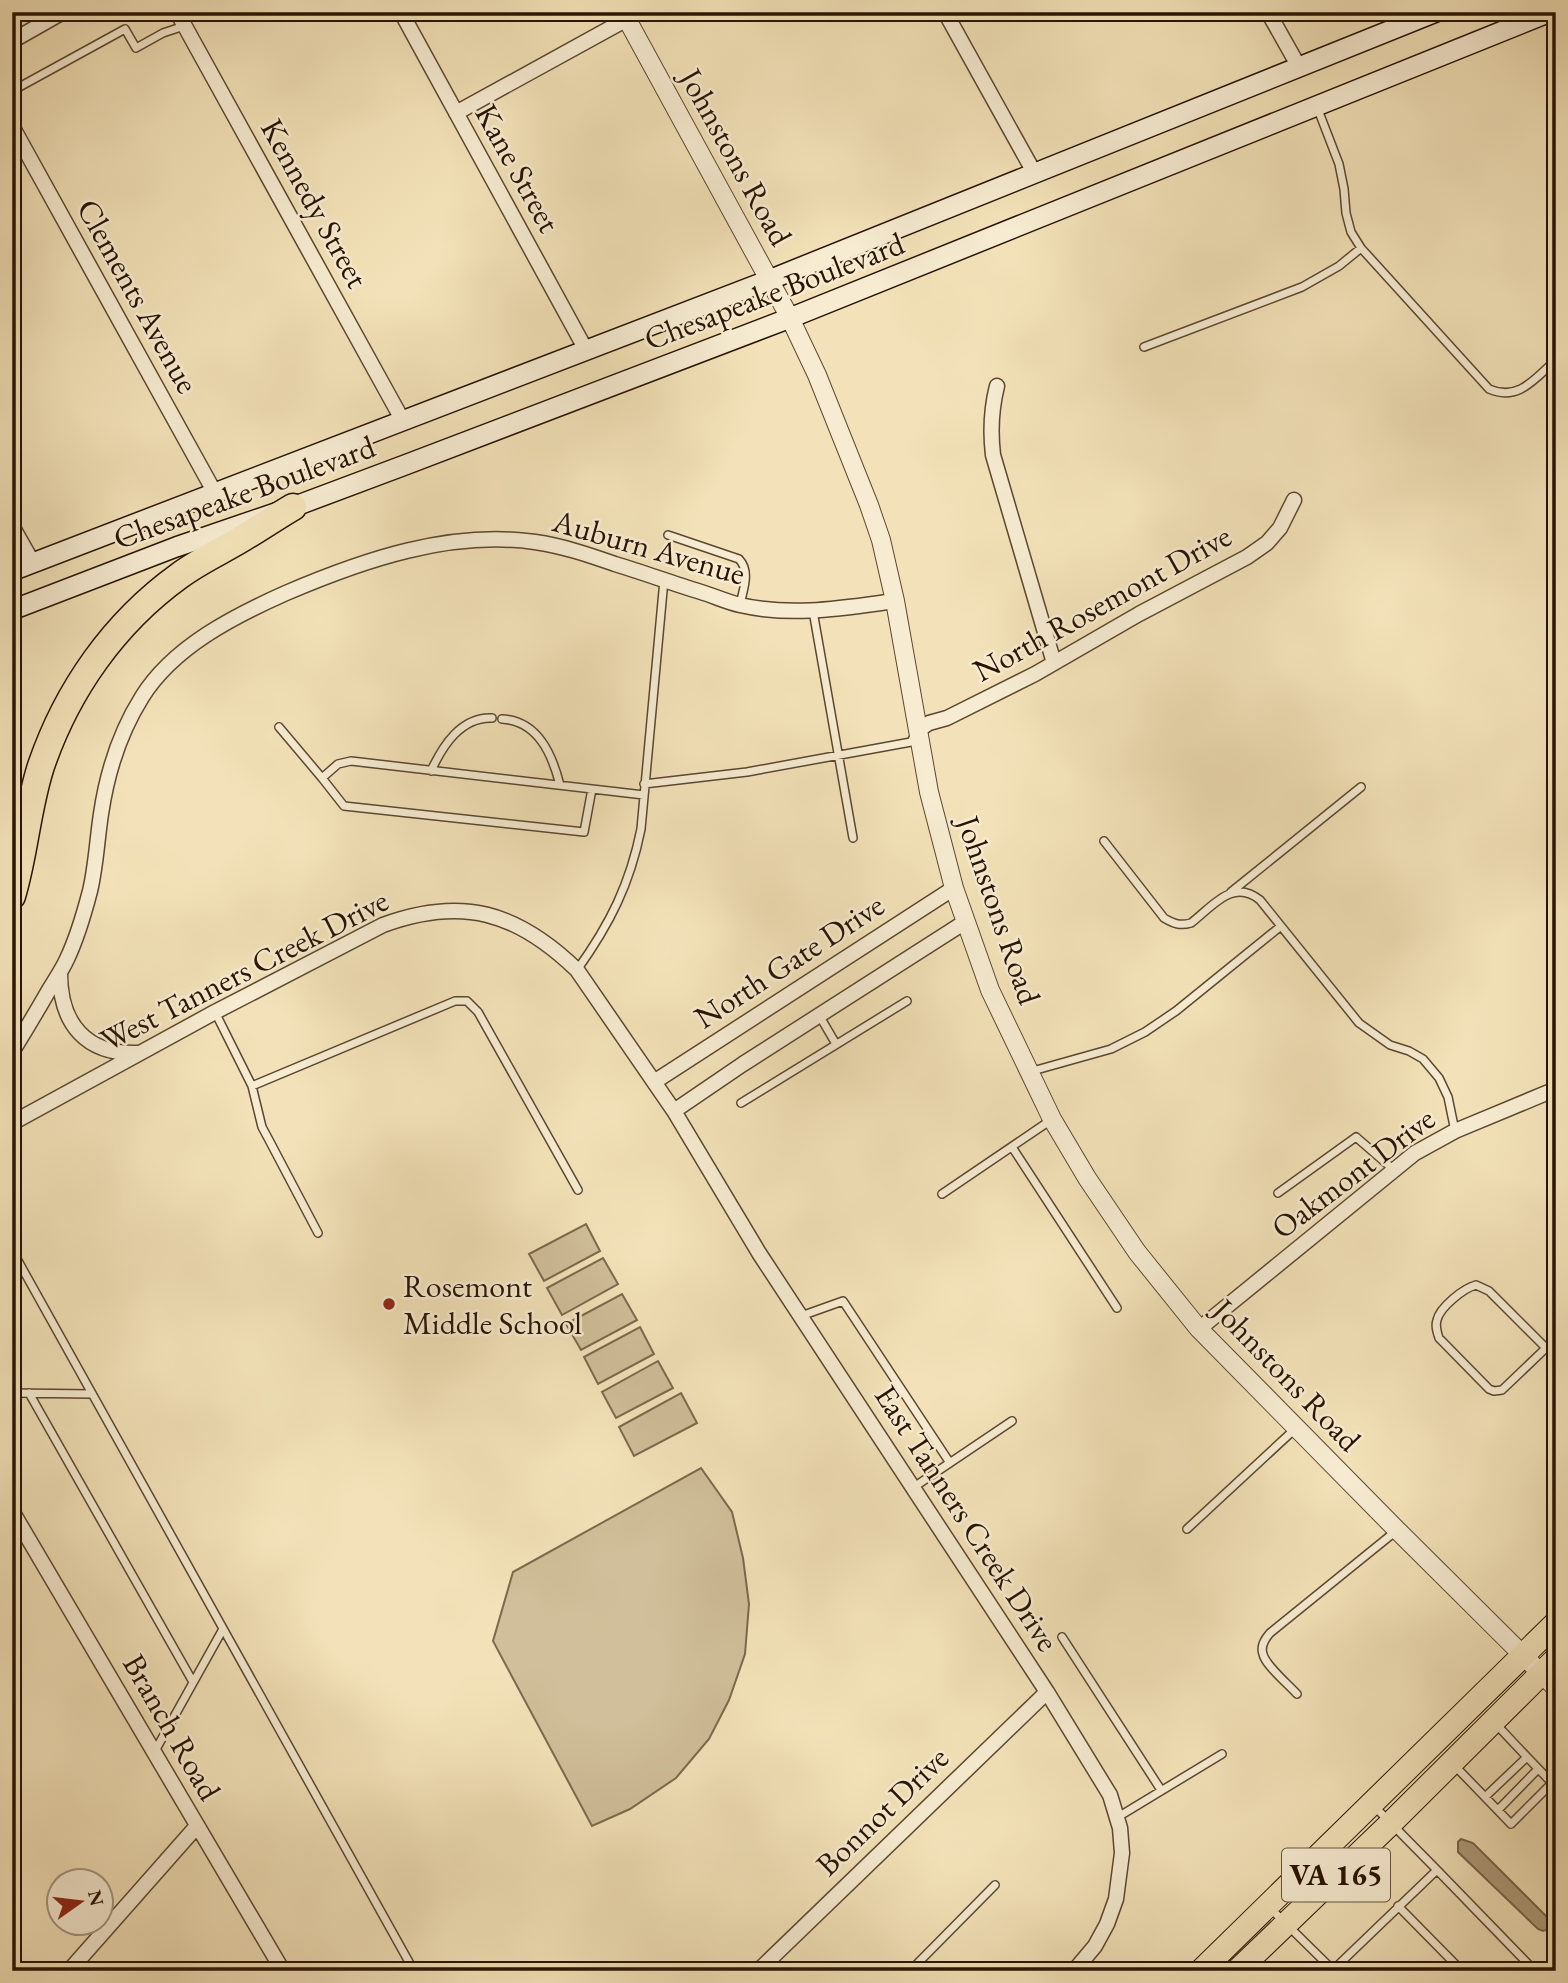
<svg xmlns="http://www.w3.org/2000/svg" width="1568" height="1983" font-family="'EB Garamond',serif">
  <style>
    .green { fill: #d0bf9a; stroke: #7c694e; stroke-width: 2 }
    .water { fill: #ae9c7b; stroke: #78654b; stroke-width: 2 }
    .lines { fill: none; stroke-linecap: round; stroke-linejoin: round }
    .service-casing { stroke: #5b4730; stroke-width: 10 }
    .minor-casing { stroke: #5b4730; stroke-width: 17 }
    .tertiary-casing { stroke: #5b4730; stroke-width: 20 }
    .secondary-casing { stroke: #281303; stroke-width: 22 }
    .primary-casing { stroke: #281303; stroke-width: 25 }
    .motorway-casing { stroke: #281303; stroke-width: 29 }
    .service { stroke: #f7ecd2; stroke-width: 7 }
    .minor { stroke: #f7ecd2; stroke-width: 14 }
    .tertiary { stroke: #f7ecd2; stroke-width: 18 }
    .secondary { stroke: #f7ecd2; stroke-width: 19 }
    .primary { stroke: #f3e2b9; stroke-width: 23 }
    .motorway { stroke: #f3e2b9; stroke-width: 26 }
    .poi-dot { fill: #8f2418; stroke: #f7ecd2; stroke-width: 2.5 }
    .labels { text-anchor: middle; stroke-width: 5; stroke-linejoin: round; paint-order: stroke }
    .shield { fill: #f7ecd2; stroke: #665441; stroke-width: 2 }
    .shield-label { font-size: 30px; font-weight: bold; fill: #281303 }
    .street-label { font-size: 32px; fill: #281303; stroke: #f7ecd2 }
    .poi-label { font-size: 32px; fill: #281303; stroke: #f7ecd2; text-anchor: start }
  </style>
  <rect width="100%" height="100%" fill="#f3e2b9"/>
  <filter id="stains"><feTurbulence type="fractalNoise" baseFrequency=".00286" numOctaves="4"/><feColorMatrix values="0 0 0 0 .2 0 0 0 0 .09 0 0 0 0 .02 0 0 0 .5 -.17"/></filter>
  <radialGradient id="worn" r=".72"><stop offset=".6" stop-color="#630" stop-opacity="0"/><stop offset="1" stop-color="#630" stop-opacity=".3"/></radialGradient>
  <!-- green -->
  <path class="green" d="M 586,1224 L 600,1251 L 544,1281 L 529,1254 Z
    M 603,1258 L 618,1284 L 562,1315 L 547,1288 Z
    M 622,1294 L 637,1320 L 581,1350 L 566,1324 Z
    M 640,1327 L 654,1354 L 598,1384 L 584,1357 Z
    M 658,1361 L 673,1388 L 616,1418 L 602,1392 Z
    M 681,1393 L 697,1423 L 634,1456 L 619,1427 Z
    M 701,1468 L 732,1512 L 743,1558 L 749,1604 L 745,1654 L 729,1700 L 709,1739 L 676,1778 L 630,1809 L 592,1826 L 493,1641 L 513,1572 Z"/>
  <!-- water -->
  <path class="water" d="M 1461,1839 L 1473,1843 L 1549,1919 L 1551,1924 L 1549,1929 L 1543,1931 L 1538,1929 L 1458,1852 L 1458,1842 Z"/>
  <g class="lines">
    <defs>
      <path id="service" d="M 12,91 L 125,29 L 136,48 L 163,33 L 184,26
        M 1317,107 L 1339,164 L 1344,189 L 1346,213 L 1351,232 L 1361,248 L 1489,389 C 1519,402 1535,378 1556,360
        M 1144,347 L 1302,287 L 1339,266 L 1361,248
        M 668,535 L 739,559 C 751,572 743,589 740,605
        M 813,611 L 853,838
        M 502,719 C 538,721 552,754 560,785
        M 279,727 L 322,778
        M 431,771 C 443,745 461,717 492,718
        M 644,784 L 747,772 L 911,742 L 915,734
        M 592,789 L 584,832 L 344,806 L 322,778 L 338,764 L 351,761 L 644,795
        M 1104,841 L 1164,918 C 1174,924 1180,926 1191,923 C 1213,906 1233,878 1260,900 L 1359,1023 L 1390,1045 L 1409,1051 L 1423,1059 L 1439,1078 L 1448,1097 L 1455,1131
        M 1231,892 L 1361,787
        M 577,970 C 610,924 630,884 641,829 L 664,580
        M 215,1012 L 252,1086 L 262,1127 L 269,1140 L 318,1233
        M 819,1015 L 836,1044
        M 1029,1072 L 1111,1049 L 1145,1032 L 1176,1011 L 1281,926
        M 252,1086 L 455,1001 L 467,1001 L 478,1012 L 578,1190
        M 741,1103 L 907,1001
        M 1012,1147 L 1117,1308
        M 1278,1193 L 1356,1137 L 1394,1170
        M 942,1194 L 1051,1120
        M 12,1250 L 414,1971
        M 1476,1285 L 1489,1291 L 1546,1348 L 1502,1390 L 1494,1391 L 1489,1389 L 1439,1338 C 1437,1332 1435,1326 1437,1320 C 1440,1307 1464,1288 1476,1285 Z
        M 801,1316 L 843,1301 L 950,1463
        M 1546,1348 L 1556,1338
        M 12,1393 L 91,1394
        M 29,1393 L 193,1682
        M 914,1487 L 1012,1421
        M 1187,1529 L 1296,1428
        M 1062,1637 L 1161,1790
        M 1297,1694 C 1289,1685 1265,1665 1263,1654 C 1260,1646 1265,1639 1270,1633 L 1396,1531
        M 155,1751 L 223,1629
        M 1454,1765 L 1485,1797 L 1527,1757 L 1495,1723
        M 1547,1777 L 1556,1768
        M 1485,1797 L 1511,1824 L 1552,1783 L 1527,1757
        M 1498,1810 L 1538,1769
        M 1118,1817 L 1222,1754
        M 1437,1870 L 1535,1971
        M 1398,1906 L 1462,1971
        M 1270,1908 L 1333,1970 L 1437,1870 L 1374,1806
        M 910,1971 L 995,1885
        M 1546,1971 L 1556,1968"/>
      <path id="minor" d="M 177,12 L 403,421
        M 401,12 L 586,350
        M 945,12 L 1035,174
        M 1268,12 L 1299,67
        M 12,41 L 63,12
        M 456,113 L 627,19
        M 12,126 L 215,493
        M 997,386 C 991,410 990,430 993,455 L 1054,663
        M 12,526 L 33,563
        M 917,731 L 929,723 L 947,718 L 1035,674 L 1139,614 L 1247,557 L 1267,543 L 1280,528 L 1294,500
        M 60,973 C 60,1024 86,1055 139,1053
        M 12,1052 C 25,1031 37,1011 49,990 C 55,980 62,970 67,959 C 77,938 84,914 90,891 C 96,866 97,840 101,814 C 107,773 120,732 142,697 C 173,647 234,616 286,593 C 363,560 450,530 535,542 C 563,546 589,555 615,564 C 644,573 672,583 701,592 C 714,596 727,602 740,605 C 792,617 843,608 895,601
        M 654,1082 L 954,888
        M 674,1111 L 743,1064 L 965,922
        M 12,1123 L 215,1012 L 383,925 C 462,896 517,912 577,970 L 674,1111 L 759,1253 L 1047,1692 L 1110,1795 L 1120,1828 L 1122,1853 L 1116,1899 L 1107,1924 L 1095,1946 L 1074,1971
        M 1199,1329 L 1415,1153 L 1455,1131 L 1556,1089
        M 12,1511 L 283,1971
        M 69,1971 L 197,1826
        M 758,1971 L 1047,1692"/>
      <path id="tertiary" d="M 623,12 L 790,318 L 817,375 L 869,505 L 881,540 L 895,601 L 929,792 L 954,888 L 990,990 L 1052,1119 L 1087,1178 L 1137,1252 L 1199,1329 L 1397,1530 L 1556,1688"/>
      <path id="secondary" d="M 12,571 L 769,280 L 1436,12
        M 12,610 L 176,547 L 293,507 L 405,465 L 790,318 L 1550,12"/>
      <path id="primary" d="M 1201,1971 L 1556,1623
        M 1237,1971 L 1390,1824 L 1556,1659"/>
      <path id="motorway" d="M 12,896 C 25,853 27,809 41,766 C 67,690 114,623 179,576 C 199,561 222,551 243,538 C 260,528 276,517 293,507"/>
    </defs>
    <!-- service casing -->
    <use href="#service" class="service-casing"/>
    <!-- minor casing -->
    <use href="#minor" class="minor-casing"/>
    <!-- tertiary casing -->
    <use href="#tertiary" class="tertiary-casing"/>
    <!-- secondary casing -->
    <use href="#secondary" class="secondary-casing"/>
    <!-- primary casing -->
    <use href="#primary" class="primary-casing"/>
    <!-- motorway casing -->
    <use href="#motorway" class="motorway-casing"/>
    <!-- service -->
    <use href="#service" class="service"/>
    <!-- minor -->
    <use href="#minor" class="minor"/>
    <!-- tertiary -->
    <use href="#tertiary" class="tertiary"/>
    <!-- secondary -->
    <use href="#secondary" class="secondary"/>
    <!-- primary -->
    <use href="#primary" class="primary"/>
    <!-- motorway -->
    <use href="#motorway" class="motorway"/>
  </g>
  <!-- markers -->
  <circle class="poi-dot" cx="389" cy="1304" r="7"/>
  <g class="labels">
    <!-- shield labels -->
    <rect class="shield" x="1282" y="1848.5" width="108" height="53" rx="5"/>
    <g class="shield-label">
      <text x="1336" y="1885">VA 165</text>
    </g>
    <!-- street labels -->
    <g class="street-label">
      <text transform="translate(736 157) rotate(61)" y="11">Johnstons Road</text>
      <text transform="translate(518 168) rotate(61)" y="11">Kane Street</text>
      <text transform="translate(315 203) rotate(61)" y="11">Kennedy Street</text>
      <text transform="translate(774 291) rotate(-21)" y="11">Chesapeake Boulevard</text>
      <text transform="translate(138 296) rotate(61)" y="11">Clements Avenue</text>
      <text transform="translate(244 492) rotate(-20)" y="11">Chesapeake Boulevard</text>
      <text transform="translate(649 547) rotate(16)" y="11">Auburn Avenue</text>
      <text transform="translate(1102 603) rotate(-29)" y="11">North Rosemont Drive</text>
      <text transform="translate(999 910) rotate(71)" y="11">Johnstons Road</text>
      <text transform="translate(789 961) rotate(-33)" y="11">North Gate Drive</text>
      <text transform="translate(244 970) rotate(-27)" y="11">West Tanners Creek Drive</text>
      <text transform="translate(1353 1173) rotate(-37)" y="11">Oakmont Drive</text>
      <text transform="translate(1287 1375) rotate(46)" y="11">Johnstons Road</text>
      <text transform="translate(967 1518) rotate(57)" y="11">East Tanners Creek Drive</text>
      <text transform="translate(172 1727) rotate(60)" y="11">Branch Road</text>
      <text transform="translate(882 1811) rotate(-44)" y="11">Bonnot Drive</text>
    </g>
    <!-- poi labels -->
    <g class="poi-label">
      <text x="403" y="1297">Rosemont<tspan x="403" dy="37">Middle School</tspan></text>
    </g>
  </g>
  <!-- margin -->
  <rect width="1568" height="1983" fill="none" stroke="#f3e2b9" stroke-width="42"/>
  <rect x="14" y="14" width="1540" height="1955" fill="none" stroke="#281303" stroke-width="3.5"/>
  <rect x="21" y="21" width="1526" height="1941" fill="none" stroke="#281303" stroke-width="2"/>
  <!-- north arrow -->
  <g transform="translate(80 1902) rotate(76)"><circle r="33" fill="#f7ecd2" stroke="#a4957f" stroke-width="2"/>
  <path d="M0-5L12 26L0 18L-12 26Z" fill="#8f2418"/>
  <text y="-10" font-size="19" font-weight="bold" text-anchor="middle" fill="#281303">N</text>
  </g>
  <rect width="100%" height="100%" filter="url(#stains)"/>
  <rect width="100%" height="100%" fill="url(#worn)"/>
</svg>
